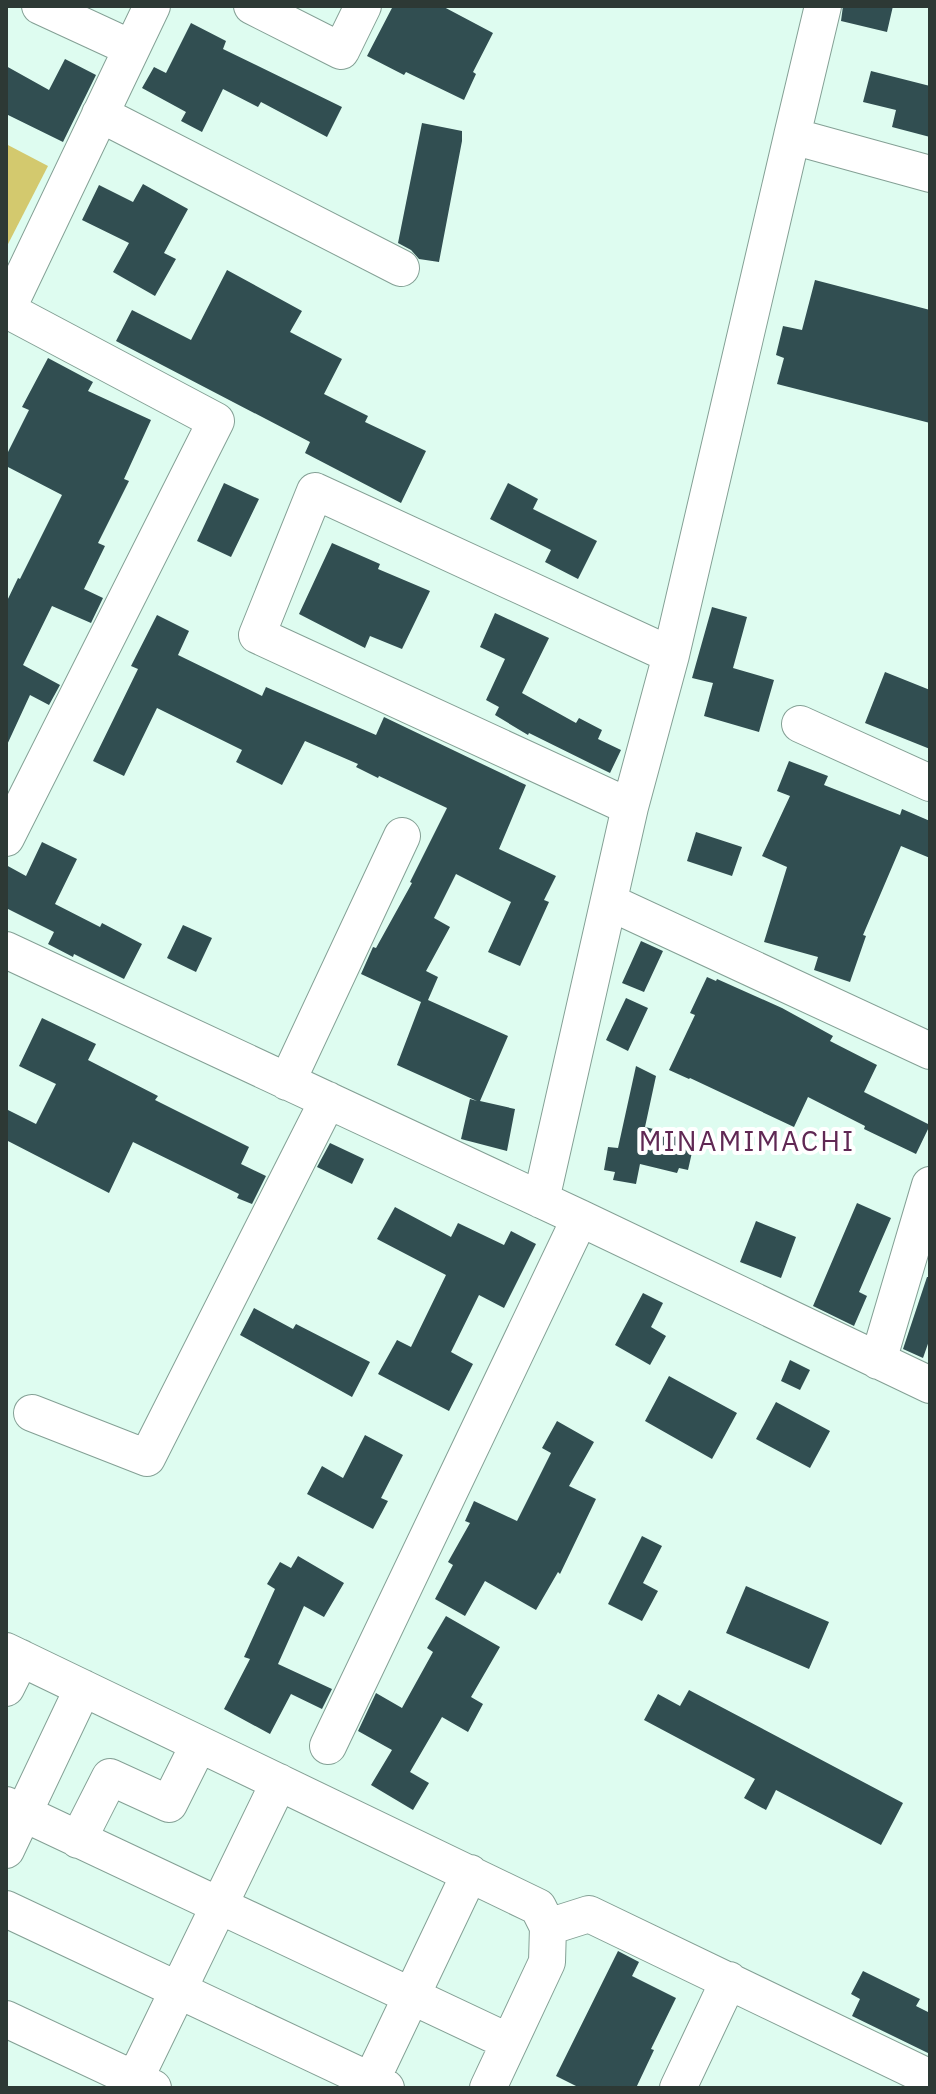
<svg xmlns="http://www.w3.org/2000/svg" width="936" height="2094" font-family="'IBM Plex Sans',sans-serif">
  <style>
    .forest { fill: #d3c96e }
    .building { fill: #314e51 }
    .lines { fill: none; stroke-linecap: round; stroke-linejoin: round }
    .minor-casing { stroke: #84a095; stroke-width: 38 }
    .minor { stroke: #fff; stroke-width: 36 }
    .labels { text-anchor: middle; stroke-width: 8; stroke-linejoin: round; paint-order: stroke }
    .quarter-label { font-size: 28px; letter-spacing: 2px; fill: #602854; stroke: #fff }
  </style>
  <rect width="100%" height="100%" fill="#defcf0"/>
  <!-- forest -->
  <path class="forest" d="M 6,144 L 48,166 L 6,248 Z"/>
  <!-- building -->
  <path class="building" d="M 393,6 L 442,6 L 493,33 L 473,72 L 476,74 L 464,100 L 406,72 L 404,75 L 367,56 Z
    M 843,6 L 893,6 L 887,32 L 841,21 Z
    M 191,23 L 226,41 L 223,49 L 342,107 L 327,137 L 261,102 L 258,107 L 223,89 L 202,132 L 181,121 L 186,112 L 142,88 L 154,67 L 166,73 Z
    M 65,59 L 96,75 L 63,142 L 6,114 L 6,66 L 49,90 Z
    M 871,71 L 930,86 L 930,137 L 892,127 L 896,110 L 863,102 Z
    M 422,123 L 462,131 L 462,141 L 439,262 L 419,259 L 411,250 L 398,243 Z
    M 143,184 L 188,209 L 164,253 L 176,259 L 155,296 L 113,272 L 129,243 L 82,220 L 99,185 L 133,202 Z
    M 227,270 L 302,311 L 290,332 L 342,359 L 324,394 L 368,416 L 365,422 L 426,451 L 401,503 L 305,453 L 310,442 L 116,341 L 132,310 L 191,340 Z
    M 815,280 L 930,310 L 930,423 L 777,384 L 784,358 L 776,355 L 783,326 L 802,330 Z
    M 48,358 L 93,382 L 88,391 L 151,420 L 124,479 L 129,481 L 98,543 L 105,546 L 84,589 L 103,598 L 91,623 L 52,606 L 23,665 L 60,685 L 49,705 L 30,695 L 6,747 L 6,603 L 18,578 L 20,579 L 62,495 L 6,466 L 6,456 L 29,410 L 22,407 Z
    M 224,483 L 259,499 L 231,557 L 197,541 Z
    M 508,483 L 538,499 L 533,509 L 597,541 L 578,579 L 545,562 L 551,550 L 490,519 Z
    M 332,543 L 380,564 L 378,569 L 430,591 L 402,649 L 370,636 L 365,648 L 299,614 Z
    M 712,607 L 747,617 L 733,668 L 774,680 L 759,732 L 704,716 L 713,683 L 692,678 Z
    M 495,613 L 549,638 L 522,693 L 576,723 L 579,718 L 602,730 L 598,739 L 621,750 L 610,773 L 529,733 L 528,735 L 495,715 L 499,707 L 486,700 L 505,659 L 480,647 Z
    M 157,615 L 189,631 L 178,655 L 262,696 L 266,687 L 376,735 L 384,717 L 526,785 L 499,849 L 556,876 L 544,900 L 549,902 L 520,966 L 488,952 L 511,902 L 456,874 L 434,918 L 450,927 L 426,971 L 438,977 L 428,1000 L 508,1036 L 480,1101 L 515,1109 L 507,1151 L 461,1139 L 470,1099 L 477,1101 L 397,1065 L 421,1002 L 361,974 L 373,947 L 376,948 L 412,883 L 410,882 L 447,808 L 379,776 L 378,778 L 356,767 L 358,764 L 305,741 L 282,785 L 236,762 L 242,750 L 157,708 L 124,776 L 93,761 L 138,669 L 131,666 Z
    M 885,672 L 930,690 L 930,749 L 865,723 Z
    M 789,761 L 828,776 L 824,785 L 900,815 L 902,809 L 930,821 L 930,858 L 901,846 L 863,935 L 866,936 L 850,982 L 814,970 L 818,957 L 764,942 L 787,867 L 762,856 L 790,796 L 777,791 Z
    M 696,832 L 742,847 L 732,876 L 687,861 Z
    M 42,842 L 77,859 L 55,904 L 100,927 L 102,923 L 142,944 L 124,979 L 74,954 L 73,957 L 48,944 L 54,932 L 6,908 L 6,865 L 26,876 Z
    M 183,925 L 212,938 L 196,972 L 167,958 Z
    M 641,941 L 663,951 L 644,992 L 622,983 Z
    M 707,977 L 716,981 L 717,979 L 782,1008 L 833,1036 L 830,1041 L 877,1065 L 864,1092 L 930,1125 L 916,1154 L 864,1129 L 865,1126 L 808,1097 L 794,1127 L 690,1078 L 689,1079 L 669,1070 L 695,1015 L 690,1013 Z
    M 626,998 L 648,1008 L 628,1051 L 606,1040 Z
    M 42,1018 L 96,1044 L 88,1060 L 158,1096 L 155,1100 L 249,1147 L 241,1164 L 266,1176 L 252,1204 L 237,1198 L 239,1194 L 133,1142 L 109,1193 L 6,1140 L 6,1109 L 36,1124 L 56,1084 L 19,1066 Z
    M 636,1066 L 656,1076 L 645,1127 L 695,1139 L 688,1170 L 679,1168 L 677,1173 L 640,1164 L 636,1184 L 613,1180 L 615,1172 L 604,1170 L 608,1147 L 618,1148 Z
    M 330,1143 L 364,1159 L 352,1184 L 317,1167 Z
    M 857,1203 L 891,1218 L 859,1292 L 867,1296 L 854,1326 L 813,1306 Z
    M 395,1207 L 451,1237 L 458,1223 L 504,1245 L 511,1231 L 536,1244 L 504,1308 L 479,1295 L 451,1352 L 473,1364 L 449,1411 L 378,1374 L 397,1340 L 411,1347 L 446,1275 L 377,1239 Z
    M 756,1221 L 796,1237 L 781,1278 L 740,1262 Z
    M 927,1277 L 930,1277 L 930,1338 L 923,1358 L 903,1349 Z
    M 643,1293 L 663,1303 L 651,1327 L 666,1336 L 650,1365 L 615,1345 Z
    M 254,1308 L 293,1329 L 296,1324 L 370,1362 L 352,1397 L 240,1335 Z
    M 790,1360 L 810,1370 L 800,1390 L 781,1381 Z
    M 669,1376 L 737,1413 L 712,1459 L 645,1421 Z
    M 776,1402 L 830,1431 L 810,1468 L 756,1439 Z
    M 557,1421 L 594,1442 L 569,1486 L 596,1499 L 560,1574 L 558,1572 L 536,1610 L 485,1581 L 465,1616 L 435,1599 L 453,1565 L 448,1562 L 470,1523 L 465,1521 L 474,1501 L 517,1521 L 551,1453 L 542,1448 Z
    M 365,1435 L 403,1455 L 381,1498 L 388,1501 L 373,1529 L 307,1494 L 322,1466 L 343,1478 Z
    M 642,1536 L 662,1546 L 643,1583 L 658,1591 L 642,1621 L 608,1604 Z
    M 298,1556 L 344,1583 L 324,1617 L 304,1606 L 278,1664 L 332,1689 L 322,1709 L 291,1694 L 270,1734 L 224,1709 L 250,1659 L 244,1657 L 275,1589 L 267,1584 L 280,1562 L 291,1568 Z
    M 746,1586 L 829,1622 L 809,1669 L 726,1633 Z
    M 446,1616 L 500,1647 L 471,1697 L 483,1704 L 468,1732 L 442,1717 L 410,1772 L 429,1783 L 413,1810 L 371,1785 L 392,1750 L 358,1731 L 376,1693 L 402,1708 L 433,1652 L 427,1648 Z
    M 689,1690 L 903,1803 L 881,1845 L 776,1790 L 766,1810 L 744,1798 L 755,1779 L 644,1720 L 658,1694 L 680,1706 Z
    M 618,1951 L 639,1962 L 632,1976 L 676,1998 L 651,2049 L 654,2050 L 636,2088 L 580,2088 L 556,2076 Z
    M 863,1971 L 920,1999 L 916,2006 L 930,2013 L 930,2054 L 852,2016 L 860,1999 L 851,1994 Z"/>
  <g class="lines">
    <defs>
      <path id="minor" d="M 40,6 L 131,48
        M 252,6 L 341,51 L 363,6
        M 823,6 L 792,136 L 930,174
        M 100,114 L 401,268
        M 6,312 L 152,6
        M 315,491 L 671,655 L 630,807 L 257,635 Z
        M 671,655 L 792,136
        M 800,724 L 930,783
        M 6,838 L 216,421 L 7,310
        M 609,902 L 930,1051
        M 6,950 L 580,1218 L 930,1385
        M 287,1082 L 402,836
        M 541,1200 L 630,807
        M 878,1361 L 930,1185
        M 32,1413 L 147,1458 L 328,1100
        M 6,1651 L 538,1907 L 548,1927 L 547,1962 L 488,2088
        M 6,1688 L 21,1658
        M 328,1746 L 580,1218
        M 6,1805 L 509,2042
        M 78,1840 L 110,1777 L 169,1804 L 199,1744
        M 6,1850 L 83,1688
        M 6,1909 L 386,2088
        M 548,1927 L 589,1914 L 930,2078
        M 6,2019 L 153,2088
        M 135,2079 L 279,1782
        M 371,2081 L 470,1873
        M 678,2088 L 729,1980"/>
    </defs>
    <!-- minor casing -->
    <use href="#minor" class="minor-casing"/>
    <!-- minor -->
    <use href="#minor" class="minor"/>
  </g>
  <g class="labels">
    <!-- quarter labels -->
    <g class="quarter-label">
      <text x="747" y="1151">MINAMIMACHI</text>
    </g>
  </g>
  <!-- border -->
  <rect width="936" height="2094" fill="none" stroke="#2d3935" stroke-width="16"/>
</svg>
